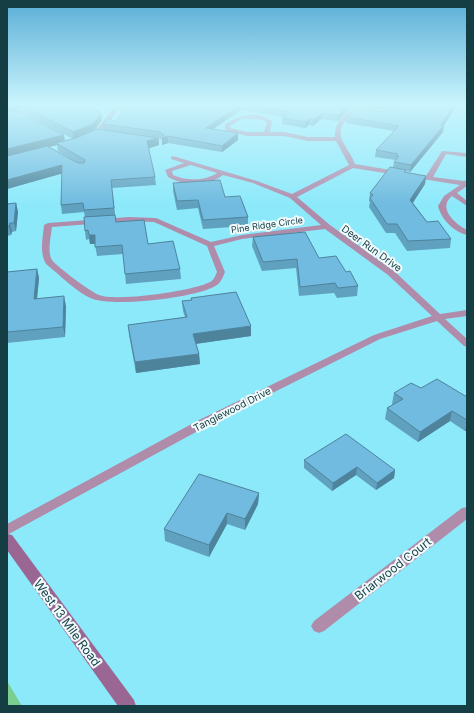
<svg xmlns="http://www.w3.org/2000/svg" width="474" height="713" font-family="Inter,sans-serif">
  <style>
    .green { fill: #7ace8f }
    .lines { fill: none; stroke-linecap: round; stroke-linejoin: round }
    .lane { fill: #b08cab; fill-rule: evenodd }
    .street { fill: #b08cab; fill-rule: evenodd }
    .secondary { fill: #9a6694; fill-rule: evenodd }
    .wall { fill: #60a1c0; fill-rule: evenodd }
    .shaded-wall { fill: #4e839c }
    .building { fill: #70bbdf; stroke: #4e839c }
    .labels { text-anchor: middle; stroke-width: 4; stroke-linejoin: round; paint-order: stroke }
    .far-street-label { font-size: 9px; fill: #153d44; stroke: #f2fbfc }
    .street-label { font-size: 10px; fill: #153d44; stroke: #f2fbfc }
    .near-street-label { font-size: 12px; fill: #153d44; stroke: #f2fbfc }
  </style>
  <rect width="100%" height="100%" fill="#8ce9fa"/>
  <!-- green -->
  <path class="green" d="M 7,681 L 22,706 L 7,706 Z"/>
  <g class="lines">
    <!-- lane -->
    <path class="lane" d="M 138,105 L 141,107 L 140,108 L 116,109 L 113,107 L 116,105 Z"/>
    <!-- street -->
    <path class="street" d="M 42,105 L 50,105 L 7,118 L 7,114 Z
      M 115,105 L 121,105 C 113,115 102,139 87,138 L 87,136 L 95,132 Z
      M 357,105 L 363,105 C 352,116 334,124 343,142 C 347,150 352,156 355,164 L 426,176 L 442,151 L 467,153 L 467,157 L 446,154 L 433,177 L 464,181 L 467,180 L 467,186 L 457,193 L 467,201 L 467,206 L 452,196 C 437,208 455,224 467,230 L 467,235 C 454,232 441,219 438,206 L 444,196 L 460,185 L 353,168 L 297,197 L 330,225 L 394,271 L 440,314 L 467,310 L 467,316 L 445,319 L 467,339 L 467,347 L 464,346 L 437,321 L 380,339 L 207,426 L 7,535 L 7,524 L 199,420 L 374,335 L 432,316 L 388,275 L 325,229 L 242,239 L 214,246 L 225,272 C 223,277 221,282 217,285 C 198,298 114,307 93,299 C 77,293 59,274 46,264 C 39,252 43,238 44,225 L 48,223 L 129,217 L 156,218 L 211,242 L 242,235 L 321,225 L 290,198 L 253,183 L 223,175 C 209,186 183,186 168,177 L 165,170 L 184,163 L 171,159 L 171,157 L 173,156 L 257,181 L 292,194 L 349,165 L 336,141 L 308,141 L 284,136 L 247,136 L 225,130 L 225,124 C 241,115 255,110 272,121 L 270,132 L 284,132 L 308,137 L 335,137 C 334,122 346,113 357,105 ZM 243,118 L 263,120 L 267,123 L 264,132 L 247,132 L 230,128 L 230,126 ZM 191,165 L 217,173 C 206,181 185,181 173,175 L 172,171 ZM 129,221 L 154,222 L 207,246 L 217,272 C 215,276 214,280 210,282 C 193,291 117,302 99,295 C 91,292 57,267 52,260 C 47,252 51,236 52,227 Z
      M 395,105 L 404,105 L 407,109 L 404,113 L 390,115 L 390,113 L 400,111 L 401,109 Z
      M 467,507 L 467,519 L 324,631 L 319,633 L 314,631 L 311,626 L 314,621 L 462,508 Z"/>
    <!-- secondary -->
    <path class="secondary" d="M 7,534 L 12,535 L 134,700 L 136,706 L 118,706 L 7,550 Z"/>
  </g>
  <!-- wall -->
  <path class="wall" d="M 7,105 L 101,113 L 102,120 L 95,130 L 104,130 L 103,124 L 116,122 L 126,105 L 355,105 L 344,114 L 338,121 L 321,119 L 313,126 L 309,125 L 305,128 L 282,124 L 282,118 L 284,117 L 241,110 L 213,129 L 238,140 L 222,152 L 168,143 L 162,145 L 162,140 L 159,138 L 159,145 L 148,148 L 155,177 L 156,185 L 112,188 L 116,222 L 148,244 L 180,269 L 181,279 L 126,284 L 123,254 L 97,256 L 95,244 L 90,244 L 89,239 L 86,240 L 85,231 L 85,217 L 84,212 L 62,214 L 61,205 L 62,173 L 7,189 ZM 25,108 L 26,114 L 73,139 L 65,141 L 16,110 ZM 57,145 L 58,151 L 79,163 L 49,147 Z
    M 362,105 L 400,105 L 399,110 L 405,109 L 407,107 L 405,105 L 457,105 L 444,125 L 443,132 L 410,172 L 406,171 L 406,173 L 426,176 L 425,184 L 413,203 L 427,222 L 451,239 L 450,248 L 407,251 L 395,233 L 386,233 L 369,207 L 370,202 L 369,201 L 370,193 L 393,168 L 394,162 L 396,160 L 375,157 L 376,150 L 394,131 L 346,123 L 347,117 L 398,110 L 384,110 L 362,108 Z
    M 173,183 L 225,197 L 248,217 L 248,226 L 203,229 L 198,208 L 177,210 L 173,191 Z
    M 16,203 L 18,212 L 16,231 L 12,232 L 11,235 L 7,236 L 7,204 Z
    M 253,237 L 319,258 L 346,272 L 358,286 L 357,296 L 337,298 L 334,293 L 299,296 L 296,268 L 262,271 L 252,246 Z
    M 37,269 L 39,278 L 37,298 L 66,306 L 65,337 L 7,343 L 7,272 Z
    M 191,298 L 251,336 L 196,344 L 199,354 L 200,364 L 136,373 L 129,335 L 128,325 L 185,317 L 183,311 L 182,301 L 191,300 Z
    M 421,388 L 467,397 L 467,430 L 465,431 L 450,421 L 418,442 L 385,419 L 387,408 L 393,405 L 392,404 L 394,393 Z
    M 304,460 L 395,470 L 394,478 L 376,490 L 356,475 L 332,491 L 304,468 Z
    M 259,493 L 258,504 L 245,530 L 227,524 L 209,557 L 165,541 L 164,529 Z"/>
  <!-- shaded-wall -->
  <path class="shaded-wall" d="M 7,105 L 37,105 L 7,112 Z
    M 240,105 L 241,105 L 241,110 L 206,134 L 206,128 Z
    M 348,105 L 355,105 L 344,114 L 338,121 L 338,115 L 344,108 Z
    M 454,105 L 457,105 L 442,128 L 444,125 L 443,132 L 410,172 L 411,165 Z
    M 101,113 L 102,120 L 94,131 L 74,139 L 73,132 Z
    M 322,113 L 321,119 L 313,126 L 313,120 Z
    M 310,119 L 309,125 L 305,128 L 306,122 Z
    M 238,133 L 238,140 L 222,152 L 222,146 Z
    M 64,135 L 65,142 L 56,143 L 57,145 L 7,157 L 7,149 Z
    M 168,136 L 168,143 L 162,145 L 162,138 Z
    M 158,138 L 159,145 L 147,149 L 147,141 Z
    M 62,165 L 64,173 L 7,189 L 7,180 Z
    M 426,176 L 425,184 L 409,208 L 410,200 Z
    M 16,203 L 18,212 L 16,231 L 14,223 Z
    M 10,223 L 12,232 L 11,235 L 9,226 Z
    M 89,235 L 95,235 L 96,244 L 90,244 Z
    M 37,269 L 39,278 L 36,309 L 34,299 Z
    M 64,296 L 66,306 L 65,337 L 63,327 Z
    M 251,326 L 251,336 L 194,344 L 193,334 Z
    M 199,354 L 200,364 L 136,373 L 135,362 Z
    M 452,411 L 450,421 L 418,442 L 420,432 Z
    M 467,422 L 467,430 L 465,431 Z
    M 357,467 L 356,475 L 332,491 L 333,483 Z
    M 395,470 L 394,478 L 376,490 L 377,483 Z
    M 259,493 L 258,504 L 245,530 L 245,519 Z
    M 227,513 L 227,524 L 209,557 L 209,545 Z"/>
  <!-- building -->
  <path class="building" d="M 33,105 L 85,105 L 101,113 L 93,124 L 73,132 L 25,107 Z
    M 126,105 L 240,105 L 206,128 L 238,133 L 222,146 L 168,136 L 162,138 L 164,135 L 160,132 L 103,124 L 108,118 L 116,122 Z
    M 248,105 L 348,105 L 344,108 L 338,115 L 322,113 L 313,120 L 310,119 L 306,122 L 282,118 L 291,112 Z
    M 408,105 L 454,105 L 441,125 L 444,125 L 411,165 L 394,162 L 399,156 L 396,156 L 398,154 L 376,150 L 399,126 L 347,117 L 356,108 L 385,112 L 405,109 Z
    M 16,110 L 64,135 L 7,149 L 7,112 Z
    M 97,129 L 158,138 L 147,141 L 155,177 L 111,180 L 114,208 L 84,210 L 83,203 L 61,205 L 62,165 L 7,180 L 7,156 L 47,146 L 78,163 L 84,163 L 85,160 L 56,143 L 76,138 Z
    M 390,167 L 406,170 L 404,172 L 426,176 L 410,200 L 427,222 L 438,221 L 451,239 L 408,241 L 397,224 L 387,224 L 370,198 L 373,195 L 370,193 Z
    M 220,180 L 225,197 L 240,196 L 248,217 L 203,220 L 198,200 L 177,201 L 173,183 Z
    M 16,203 L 14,223 L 10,223 L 9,226 L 7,227 L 7,204 Z
    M 115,215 L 116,222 L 144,220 L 148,244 L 173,241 L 180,269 L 125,274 L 122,245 L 95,247 L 95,235 L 89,235 L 88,230 L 85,231 L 84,217 Z
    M 305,232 L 319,258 L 336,256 L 346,272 L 350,271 L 358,286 L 338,288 L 335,283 L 300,287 L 297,259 L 263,262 L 253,237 Z
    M 37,269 L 34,299 L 64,296 L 63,327 L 7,332 L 7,272 Z
    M 236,292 L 251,326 L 193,334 L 199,354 L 135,362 L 128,325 L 187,317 L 182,301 L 192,300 L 191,298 Z
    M 437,379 L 467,397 L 467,420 L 452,411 L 420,432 L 387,408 L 403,399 L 394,393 L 411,383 L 421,388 Z
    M 346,434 L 395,470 L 377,483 L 357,467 L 333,483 L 304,460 Z
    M 199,474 L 259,493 L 245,519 L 227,513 L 209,545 L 164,529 Z"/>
  <!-- sky -->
  <linearGradient id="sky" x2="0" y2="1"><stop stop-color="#59aed6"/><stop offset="0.51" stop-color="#cbf5fd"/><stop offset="1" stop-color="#cbf5fd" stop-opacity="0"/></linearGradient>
  <rect width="474" height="205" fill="url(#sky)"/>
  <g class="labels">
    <!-- far-street labels -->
    <g class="far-street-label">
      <text transform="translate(267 225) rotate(-8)" y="3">Pine Ridge Circle</text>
    </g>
    <!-- street labels -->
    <g class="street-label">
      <text transform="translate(372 248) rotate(36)" y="4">Deer Run Drive</text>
      <text transform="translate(232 409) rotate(-27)" y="4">Tanglewood Drive</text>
    </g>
    <!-- near-street labels -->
    <g class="near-street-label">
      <text transform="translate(393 569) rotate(-38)" y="4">Briarwood Court</text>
      <text transform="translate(67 623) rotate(54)" y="4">West 13 Mile Road</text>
    </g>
  </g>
  <!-- border -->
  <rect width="474" height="713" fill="none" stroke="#153d44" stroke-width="16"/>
</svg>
